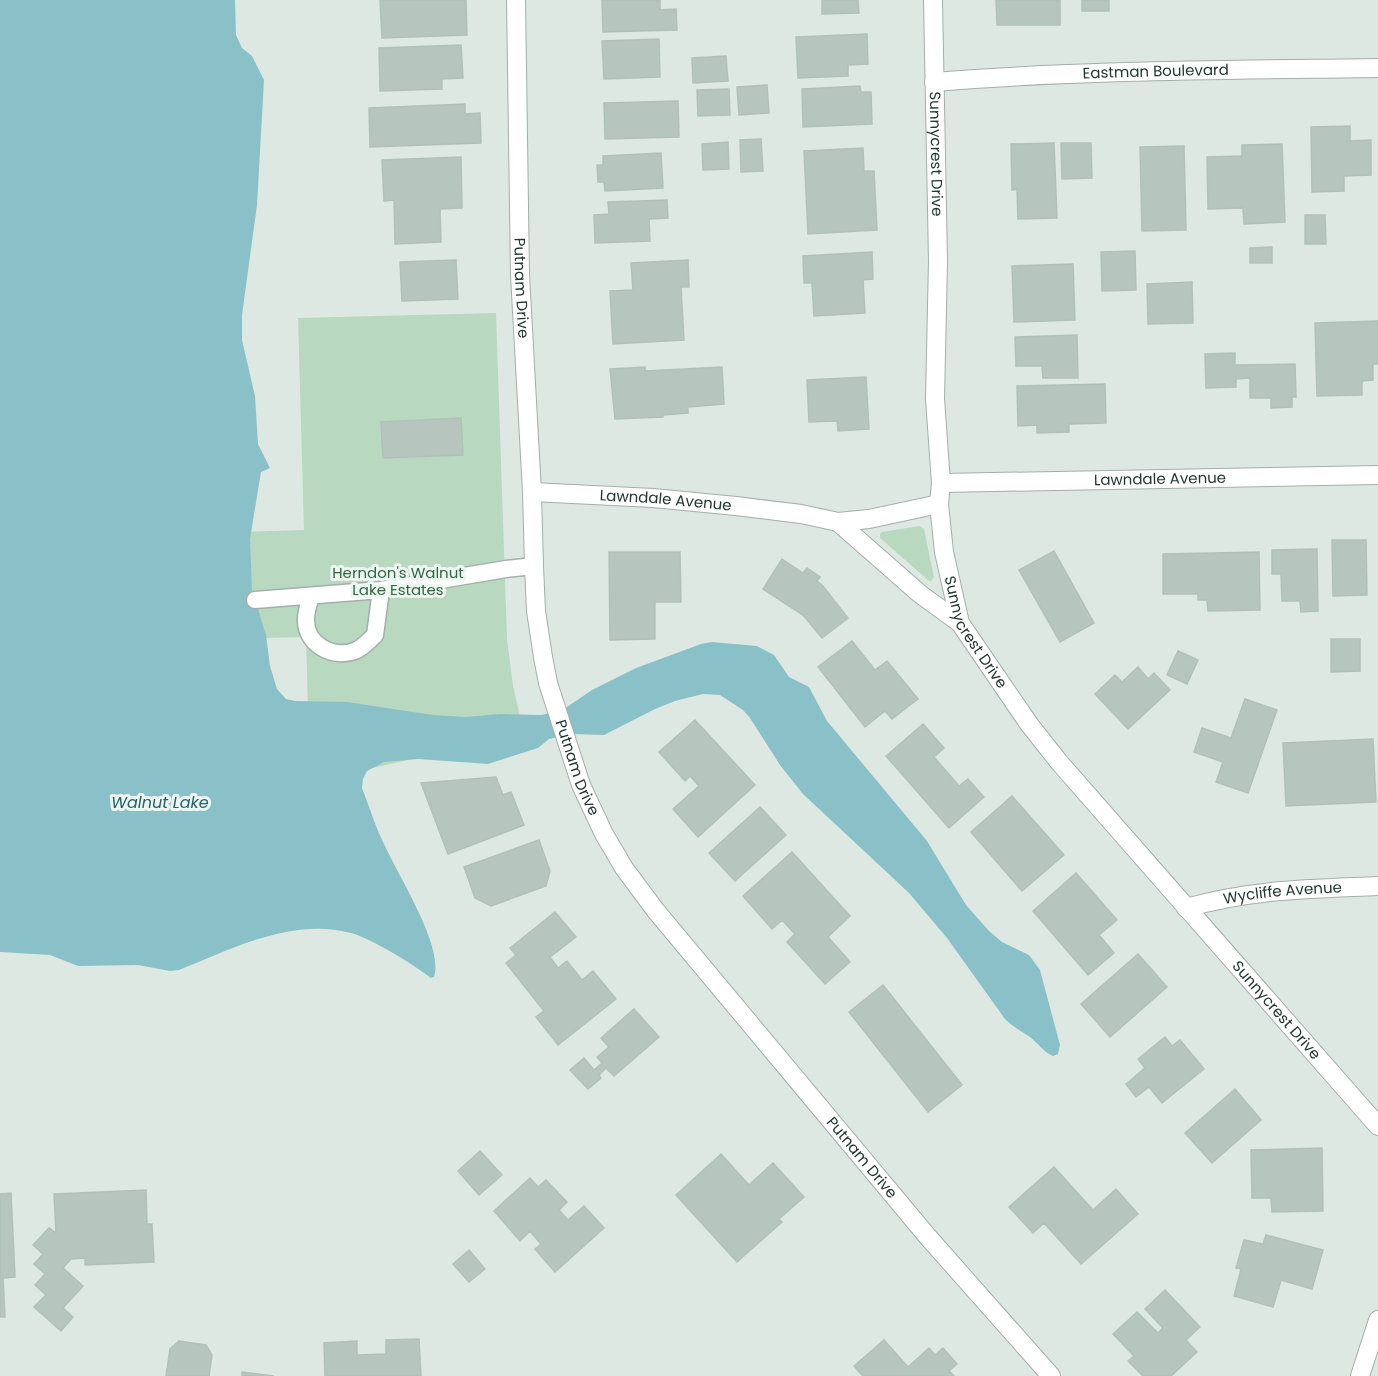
<svg xmlns="http://www.w3.org/2000/svg" width="1378" height="1376" font-family="Poppins,sans-serif">
  <style>
    .green { fill: #b8d8c0 }
    .water { fill: #8ac1c9 }
    .building { fill: #b7c5bf; stroke: #b1c1ba; stroke-width: 1.5 }
    .lines { fill: none; stroke-linecap: round; stroke-linejoin: round }
    .lane-casing { stroke: #a2afaa; stroke-width: 19 }
    .street-casing { stroke: #a2afaa; stroke-width: 20 }
    .lane { stroke: #fff; stroke-width: 16 }
    .street { stroke: #fff; stroke-width: 18 }
    .labels { text-anchor: middle; stroke-width: 6; stroke-linejoin: round; paint-order: stroke }
    .street-label { font-size: 15px; fill: #213630; stroke: #eef5f1 }
    .park-label { font-size: 15px; fill: #2f6944; stroke: #eef5f1 }
    .water-label { font-size: 16px; font-style: italic; fill: #21626b; stroke: #eef5f1 }
  </style>
  <rect width="100%" height="100%" fill="#dee8e3"/>
  <!-- green -->
  <path class="green" d="M 496,313 L 507,639 L 513,686 L 524,734 L 310,782 L 306,637 L 173,640 L 171,534 L 304,530 L 298,318 Z
    M 919,526 L 924,529 L 934,577 L 931,581 L 928,580 L 880,538 L 880,534 L 882,532 Z"/>
  <!-- water -->
  <path class="water" d="M 0,0 L 235,0 L 236,35 L 242,48 L 252,56 L 264,80 L 257,205 L 242,315 L 242,340 L 255,396 L 258,444 L 270,468 L 261,472 L 250,539 L 252,590 L 266,635 L 270,666 L 277,689 L 286,699 L 295,701 L 347,702 L 433,715 L 466,717 L 500,714 L 542,715 L 564,709 L 592,690 L 636,668 L 701,644 L 712,642 L 757,646 L 774,655 L 789,677 L 809,687 L 827,721 L 927,841 L 966,905 L 989,931 L 1002,942 L 1029,955 L 1040,970 L 1060,1045 L 1058,1054 L 1053,1056 C 1043,1052 1038,1043 1030,1037 C 1021,1031 1013,1027 1005,1019 L 947,938 L 909,893 L 803,794 L 780,765 L 750,718 L 743,710 L 720,695 L 703,694 L 675,701 L 655,709 L 604,735 L 571,734 L 549,739 L 538,748 L 488,764 L 418,759 L 384,762 L 367,771 L 363,779 L 362,788 C 370,808 376,829 386,848 C 399,877 444,947 434,977 L 431,978 C 413,964 372,939 351,933 C 293,917 231,949 179,970 L 170,971 L 138,965 L 78,966 L 50,955 L 0,952 Z"/>
  <!-- building -->
  <path class="building" d="M 380,0 L 466,0 L 467,35 L 382,38 Z
    M 602,0 L 660,0 L 660,10 L 676,9 L 677,30 L 603,32 Z
    M 822,0 L 858,0 L 859,13 L 822,14 Z
    M 996,0 L 1060,0 L 1060,25 L 997,25 Z
    M 1082,0 L 1109,0 L 1109,11 L 1082,11 Z
    M 867,34 L 868,64 L 848,65 L 848,76 L 798,78 L 796,37 Z
    M 659,39 L 660,77 L 604,79 L 602,41 Z
    M 461,45 L 463,78 L 442,79 L 442,89 L 380,91 L 379,48 Z
    M 726,56 L 728,81 L 693,83 L 692,58 Z
    M 767,85 L 769,113 L 739,115 L 737,87 Z
    M 860,86 L 861,92 L 871,92 L 872,124 L 803,127 L 802,89 Z
    M 729,89 L 730,115 L 698,116 L 697,90 Z
    M 678,101 L 679,137 L 605,139 L 604,103 Z
    M 465,104 L 465,114 L 480,113 L 481,143 L 370,147 L 369,108 Z
    M 1350,126 L 1350,141 L 1371,140 L 1371,175 L 1344,176 L 1344,191 L 1312,192 L 1311,127 Z
    M 761,139 L 763,171 L 741,172 L 740,140 Z
    M 728,142 L 729,169 L 703,170 L 702,144 Z
    M 1054,143 L 1057,218 L 1018,219 L 1017,189 L 1012,190 L 1011,144 Z
    M 1061,143 L 1091,143 L 1092,178 L 1062,179 Z
    M 1282,144 L 1285,222 L 1244,224 L 1243,208 L 1208,209 L 1207,157 L 1242,156 L 1242,145 Z
    M 1184,146 L 1186,230 L 1142,231 L 1140,147 Z
    M 863,148 L 864,171 L 874,171 L 877,230 L 808,234 L 804,151 Z
    M 661,153 L 663,188 L 605,191 L 604,182 L 598,182 L 597,165 L 603,165 L 603,156 Z
    M 461,157 L 462,208 L 440,209 L 441,242 L 395,244 L 394,200 L 384,201 L 382,160 Z
    M 667,200 L 668,218 L 649,219 L 650,241 L 595,243 L 594,215 L 609,214 L 608,202 Z
    M 1305,215 L 1325,215 L 1326,244 L 1305,244 Z
    M 1272,247 L 1272,263 L 1250,263 L 1250,248 Z
    M 1135,251 L 1136,290 L 1102,291 L 1101,252 Z
    M 872,252 L 873,279 L 863,280 L 865,313 L 814,316 L 812,283 L 804,283 L 803,256 Z
    M 456,260 L 458,299 L 402,301 L 400,262 Z
    M 688,260 L 689,287 L 681,287 L 684,340 L 613,344 L 610,291 L 633,290 L 631,263 Z
    M 1073,264 L 1075,320 L 1014,322 L 1012,266 Z
    M 1192,282 L 1193,323 L 1148,324 L 1147,284 Z
    M 1378,321 L 1378,364 L 1373,364 L 1373,380 L 1362,381 L 1362,395 L 1317,396 L 1315,323 Z
    M 1077,335 L 1078,378 L 1043,378 L 1042,366 L 1016,366 L 1015,337 Z
    M 1235,353 L 1235,365 L 1295,364 L 1296,397 L 1292,397 L 1292,407 L 1271,408 L 1271,398 L 1250,398 L 1250,378 L 1236,379 L 1236,387 L 1206,388 L 1205,354 Z
    M 645,367 L 645,371 L 722,367 L 724,404 L 688,407 L 688,413 L 663,415 L 663,417 L 615,419 L 610,369 Z
    M 866,377 L 869,429 L 838,431 L 837,421 L 809,422 L 807,380 Z
    M 1105,384 L 1106,423 L 1069,424 L 1069,432 L 1037,433 L 1037,425 L 1018,426 L 1017,386 Z
    M 461,418 L 463,455 L 383,458 L 381,422 Z
    M 1332,540 L 1366,540 L 1367,595 L 1333,596 Z
    M 1317,549 L 1318,611 L 1301,612 L 1300,601 L 1282,601 L 1281,574 L 1272,574 L 1272,550 Z
    M 1054,551 L 1094,623 L 1060,642 L 1019,570 Z
    M 609,552 L 680,552 L 681,602 L 655,602 L 655,639 L 610,640 Z
    M 1259,552 L 1260,610 L 1208,611 L 1207,600 L 1198,600 L 1198,594 L 1163,594 L 1163,554 Z
    M 782,559 L 803,573 L 807,568 L 820,577 L 817,581 L 823,586 L 848,618 L 822,638 L 803,615 L 763,589 Z
    M 1331,639 L 1360,639 L 1360,671 L 1331,672 Z
    M 852,641 L 875,670 L 887,661 L 918,699 L 892,719 L 885,711 L 865,727 L 818,667 Z
    M 1178,651 L 1198,660 L 1187,684 L 1167,675 Z
    M 1138,667 L 1148,679 L 1154,673 L 1170,690 L 1128,729 L 1095,694 L 1115,675 L 1122,682 Z
    M 1245,699 L 1277,710 L 1248,793 L 1216,782 L 1223,762 L 1194,752 L 1202,728 L 1231,738 Z
    M 695,720 L 755,785 L 698,837 L 673,809 L 699,786 L 690,776 L 685,781 L 659,752 Z
    M 923,724 L 944,748 L 934,757 L 959,786 L 968,779 L 984,797 L 949,828 L 886,756 Z
    M 1373,739 L 1376,802 L 1286,806 L 1283,743 Z
    M 496,777 L 503,795 L 511,792 L 524,825 L 448,854 L 421,783 Z
    M 1012,796 L 1064,855 L 1022,891 L 971,832 Z
    M 760,807 L 786,835 L 735,881 L 709,853 Z
    M 539,840 L 550,871 L 546,886 L 491,906 L 475,898 L 464,867 Z
    M 792,852 L 850,916 L 828,937 L 850,962 L 825,984 L 787,942 L 795,934 L 782,920 L 772,929 L 743,896 Z
    M 1076,873 L 1117,920 L 1099,935 L 1114,953 L 1088,975 L 1033,911 Z
    M 555,912 L 576,937 L 550,957 L 558,968 L 567,961 L 582,980 L 593,971 L 616,999 L 558,1045 L 536,1017 L 544,1011 L 506,963 L 516,955 L 510,948 Z
    M 1138,954 L 1167,987 L 1110,1037 L 1081,1004 Z
    M 883,985 L 962,1085 L 928,1112 L 849,1012 Z
    M 634,1009 L 659,1037 L 614,1076 L 606,1068 L 599,1075 L 601,1078 L 588,1089 L 570,1070 L 584,1058 L 594,1070 L 602,1063 L 597,1057 L 609,1047 L 601,1038 Z
    M 1165,1037 L 1172,1046 L 1180,1040 L 1204,1069 L 1162,1103 L 1149,1087 L 1136,1097 L 1126,1084 L 1145,1068 L 1138,1059 Z
    M 1235,1089 L 1261,1120 L 1212,1163 L 1185,1133 Z
    M 1322,1148 L 1323,1211 L 1272,1212 L 1271,1198 L 1252,1198 L 1251,1150 Z
    M 480,1151 L 502,1175 L 479,1195 L 458,1171 Z
    M 721,1154 L 749,1185 L 773,1163 L 804,1197 L 779,1219 L 782,1222 L 737,1262 L 676,1195 Z
    M 1054,1167 L 1093,1210 L 1116,1189 L 1138,1214 L 1081,1264 L 1044,1223 L 1033,1233 L 1009,1207 Z
    M 530,1178 L 538,1187 L 546,1180 L 567,1202 L 559,1210 L 568,1220 L 584,1206 L 604,1228 L 555,1272 L 535,1249 L 541,1244 L 530,1231 L 520,1241 L 494,1211 Z
    M 146,1190 L 147,1224 L 152,1224 L 154,1262 L 85,1265 L 85,1258 L 71,1259 L 63,1268 L 83,1286 L 63,1308 L 73,1317 L 61,1331 L 34,1307 L 46,1295 L 35,1285 L 45,1274 L 34,1264 L 43,1254 L 33,1245 L 49,1228 L 56,1233 L 54,1194 Z
    M 11,1193 L 15,1277 L 3,1278 L 5,1317 L 0,1317 L 0,1194 Z
    M 1266,1235 L 1323,1250 L 1312,1289 L 1281,1280 L 1273,1307 L 1234,1296 L 1241,1269 L 1236,1268 L 1244,1240 L 1263,1244 Z
    M 469,1250 L 485,1269 L 469,1282 L 453,1264 Z
    M 1165,1290 L 1200,1327 L 1186,1340 L 1197,1352 L 1171,1376 L 1143,1376 L 1128,1361 L 1134,1356 L 1113,1334 L 1137,1312 L 1158,1333 L 1163,1328 L 1145,1309 Z
    M 419,1339 L 421,1376 L 325,1376 L 324,1343 L 357,1341 L 357,1355 L 386,1354 L 386,1340 Z
    M 884,1340 L 908,1367 L 929,1348 L 935,1355 L 943,1348 L 957,1364 L 949,1371 L 954,1376 L 863,1376 L 854,1366 Z
    M 179,1341 L 206,1345 L 212,1355 L 209,1376 L 166,1376 L 170,1349 Z
    M 242,1372 L 274,1376 L 242,1376 Z"/>
  <g class="lines">
    <defs>
      <path id="lane" d="M 311,596 C 309,603 306,611 306,619 C 305,645 334,660 357,650 C 364,646 370,640 375,635 L 381,590
        M 255,600 L 381,590 L 506,569 L 534,566"/>
      <g id="street">
        <path id="s1" d="M 516,0 L 520,275 L 532,492 L 534,566 L 536,611 L 543,657 L 548,683 L 581,785 L 604,834 L 624,868 L 656,911 L 928,1237 L 1051,1376"/>
        <path id="s2" d="M 933,0 L 938,261 L 935,399 L 941,483 L 939,504 L 944,552 L 960,623 L 1029,724 L 1059,762 L 1378,1126"/>
        <path id="s3" d="M 934,82 C 1082,70 1230,70 1378,68"/>
        <path id="s4" d="M 941,483 L 1378,475"/>
        <path id="s5" d="M 532,492 L 653,498 L 736,506 L 801,514 L 838,522 L 869,519 L 939,504"/>
        <path d="M 838,522 L 920,594 L 960,623"/>
        <path id="s6" d="M 1186,908 C 1253,889 1310,889 1378,886"/>
        <path d="M 1360,1376 L 1378,1320"/>
      </g>
    </defs>
    <!-- lane casing -->
    <use href="#lane" class="lane-casing"/>
    <!-- street casing -->
    <use href="#street" class="street-casing"/>
    <!-- lane -->
    <use href="#lane" class="lane"/>
    <!-- street -->
    <use href="#street" class="street"/>
  </g>
  <g class="labels">
    <!-- street labels -->
    <g class="street-label">
      <text dy="5" stroke="none"><textPath href="#s3" startOffset="222">Eastman Boulevard</textPath></text>
      <text dy="5" stroke="none"><textPath href="#s2" startOffset="154">Sunnycrest Drive</textPath></text>
      <text dy="5" stroke="none"><textPath href="#s1" startOffset="288">Putnam Drive</textPath></text>
      <text dy="5" stroke="none"><textPath href="#s4" startOffset="219">Lawndale Avenue</textPath></text>
      <text dy="5" stroke="none"><textPath href="#s5" startOffset="134">Lawndale Avenue</textPath></text>
      <text dy="5" stroke="none"><textPath href="#s2" startOffset="640">Sunnycrest Drive</textPath></text>
      <text dy="5" stroke="none"><textPath href="#s1" startOffset="774">Putnam Drive</textPath></text>
      <text dy="5" stroke="none"><textPath href="#s6" startOffset="98">Wycliffe Avenue</textPath></text>
      <text dy="5" stroke="none"><textPath href="#s2" startOffset="1126">Sunnycrest Drive</textPath></text>
      <text dy="5" stroke="none"><textPath href="#s1" startOffset="1260">Putnam Drive</textPath></text>
    </g>
    <!-- park labels -->
    <g class="park-label">
      <text x="398" y="578">Herndon's Walnut<tspan x="398" dy="17">Lake Estates</tspan></text>
    </g>
    <!-- water labels -->
    <g class="water-label">
      <text x="160" y="808">Walnut Lake</text>
    </g>
  </g>
</svg>
